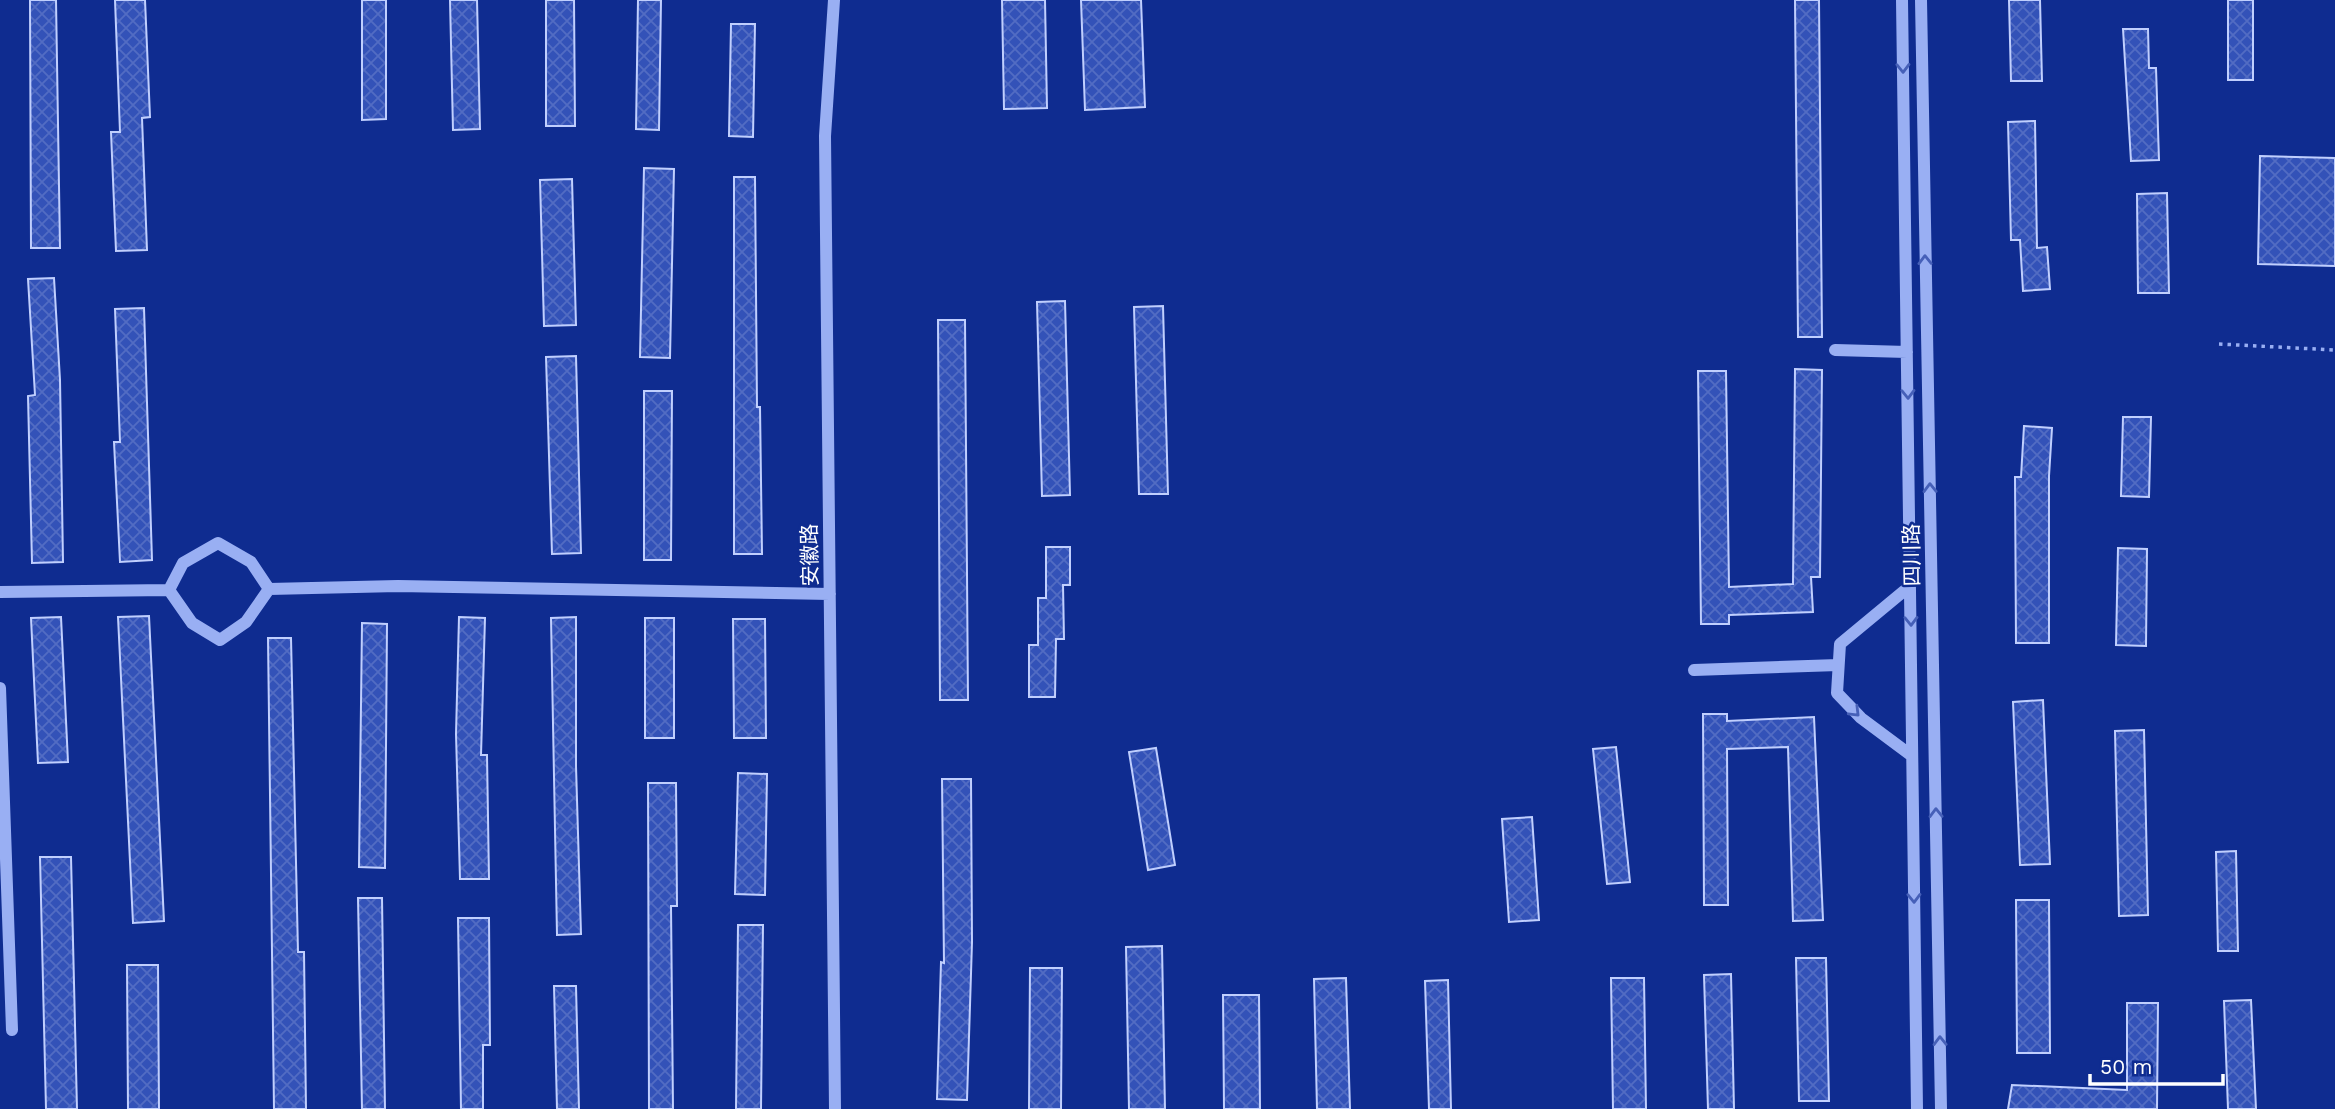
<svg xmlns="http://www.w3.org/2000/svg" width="2335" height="1109" font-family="'Work Sans','Noto Sans SC',sans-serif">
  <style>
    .building { fill: url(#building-cross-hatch); stroke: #c0cffe; stroke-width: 2 }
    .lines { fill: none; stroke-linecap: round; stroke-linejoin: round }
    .path { stroke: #99aff3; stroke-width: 3.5; stroke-dasharray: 3.5 5; stroke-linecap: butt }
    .minor { stroke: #99aff3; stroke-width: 12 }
    .oneway { stroke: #4660b8 }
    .labels { text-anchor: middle; stroke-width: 5; stroke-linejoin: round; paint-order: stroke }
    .street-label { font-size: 21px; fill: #fff; stroke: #0f2c90 }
  </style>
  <defs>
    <pattern id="building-cross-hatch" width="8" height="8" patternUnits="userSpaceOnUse" patternTransform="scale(1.75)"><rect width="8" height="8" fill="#3352b8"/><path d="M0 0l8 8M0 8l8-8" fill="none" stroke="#526cc3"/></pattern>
  </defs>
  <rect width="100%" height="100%" fill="#0f2c90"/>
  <!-- building -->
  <path class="building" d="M 30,0 L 56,0 L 60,248 L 31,248 Z
    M 115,0 L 145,0 L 150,117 L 142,118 L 147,250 L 116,251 L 111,132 L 120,132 Z
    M 362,0 L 386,0 L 386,119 L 362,120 Z
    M 450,0 L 477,0 L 480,129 L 453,130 Z
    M 546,0 L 574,0 L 575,126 L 546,126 Z
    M 638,0 L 661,0 L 659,130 L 636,129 Z
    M 1002,0 L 1045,0 L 1047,108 L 1004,109 Z
    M 1081,0 L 1141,0 L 1145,107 L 1085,110 Z
    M 1795,0 L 1819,0 L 1822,337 L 1798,337 Z
    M 2009,0 L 2040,0 L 2042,81 L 2011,81 Z
    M 2228,0 L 2253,0 L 2253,80 L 2228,80 Z
    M 731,24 L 755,24 L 753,137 L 729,136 Z
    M 2123,29 L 2148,29 L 2149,68 L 2156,68 L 2159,160 L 2131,161 Z
    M 2035,121 L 2037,248 L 2047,247 L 2050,289 L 2023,291 L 2020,240 L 2011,240 L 2008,122 Z
    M 2260,156 L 2335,158 L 2335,266 L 2258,264 Z
    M 644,168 L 674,169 L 670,358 L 640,357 Z
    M 734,177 L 755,177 L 757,407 L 760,407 L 762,554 L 734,554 Z
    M 572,179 L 576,325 L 544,326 L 540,180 Z
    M 2167,193 L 2169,293 L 2138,293 L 2137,194 Z
    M 54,278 L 60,380 L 63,562 L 32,563 L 28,396 L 35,395 L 28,279 Z
    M 1065,301 L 1070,495 L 1042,496 L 1037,302 Z
    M 1163,306 L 1168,494 L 1139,494 L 1134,307 Z
    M 144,308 L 152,560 L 120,562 L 114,442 L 120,442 L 115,309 Z
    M 938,320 L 965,320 L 968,700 L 940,700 Z
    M 576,356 L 581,553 L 552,554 L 546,357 Z
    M 1795,369 L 1822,370 L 1820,577 L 1811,577 L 1813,612 L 1729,615 L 1729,624 L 1701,624 L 1698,371 L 1726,371 L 1729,587 L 1793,584 Z
    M 644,391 L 672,391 L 671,560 L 644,560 Z
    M 2123,417 L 2151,417 L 2149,497 L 2121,496 Z
    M 2024,426 L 2052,428 L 2049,476 L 2049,643 L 2016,643 L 2015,477 L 2021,477 Z
    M 1046,547 L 1070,547 L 1070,585 L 1063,585 L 1064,639 L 1056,639 L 1055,697 L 1029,697 L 1029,645 L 1038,645 L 1038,598 L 1046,598 Z
    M 2118,548 L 2147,549 L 2146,646 L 2116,645 Z
    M 149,616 L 164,921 L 133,923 L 118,617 Z
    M 61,617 L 68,762 L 38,763 L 31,618 Z
    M 459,617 L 485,618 L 481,755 L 487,755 L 489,879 L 460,879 L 456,734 Z
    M 576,617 L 576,766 L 581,934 L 557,935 L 551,618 Z
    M 645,618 L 674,618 L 674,738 L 645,738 Z
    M 733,619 L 765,619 L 766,738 L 734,738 Z
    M 362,623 L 387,624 L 385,868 L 359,867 Z
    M 268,638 L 291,638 L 298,952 L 304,952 L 306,1109 L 274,1109 Z
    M 2043,700 L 2050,864 L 2020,865 L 2013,702 Z
    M 1703,714 L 1727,714 L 1727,721 L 1814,717 L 1823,920 L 1793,921 L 1788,747 L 1727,749 L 1728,905 L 1704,905 Z
    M 2144,730 L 2148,915 L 2119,916 L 2115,731 Z
    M 1616,747 L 1630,882 L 1607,884 L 1593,749 Z
    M 1156,748 L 1175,865 L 1148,870 L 1129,752 Z
    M 738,773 L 767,774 L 765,895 L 735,894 Z
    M 942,779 L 971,779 L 972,942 L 967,1100 L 937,1099 L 941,962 L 944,963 Z
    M 648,783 L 676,783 L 677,906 L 671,906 L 673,1109 L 649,1109 Z
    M 1532,817 L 1539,920 L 1509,922 L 1502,819 Z
    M 2236,851 L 2238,951 L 2218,951 L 2216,852 Z
    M 40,857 L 71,857 L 77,1109 L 46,1109 Z
    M 358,898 L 382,898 L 385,1109 L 362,1109 Z
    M 2016,900 L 2049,900 L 2050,1053 L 2017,1053 Z
    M 458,918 L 489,918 L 490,1045 L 483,1045 L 483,1109 L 461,1109 Z
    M 738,925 L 763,925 L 761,1109 L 736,1109 Z
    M 1162,946 L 1165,1109 L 1129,1109 L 1126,947 Z
    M 1796,958 L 1826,958 L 1829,1101 L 1799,1101 Z
    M 127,965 L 158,965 L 159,1109 L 128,1109 Z
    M 1030,968 L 1062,968 L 1061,1109 L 1029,1109 Z
    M 1731,974 L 1734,1109 L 1708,1109 L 1704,975 Z
    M 1346,978 L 1350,1109 L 1317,1109 L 1314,979 Z
    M 1611,978 L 1644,978 L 1646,1109 L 1613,1109 Z
    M 1448,980 L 1451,1109 L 1429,1109 L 1425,981 Z
    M 554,986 L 576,986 L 579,1109 L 557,1109 Z
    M 1223,995 L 1259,995 L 1260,1109 L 1224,1109 Z
    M 2251,1000 L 2256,1109 L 2228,1109 L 2224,1001 Z
    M 2127,1003 L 2158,1003 L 2157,1109 L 2008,1109 L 2012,1085 L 2127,1090 Z"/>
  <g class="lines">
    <!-- path -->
    <path class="path" d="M 2219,344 L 2335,350"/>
    <!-- minor -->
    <path class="minor" d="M 834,0 L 825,136 L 835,1109
      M 1902,0 L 1917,1109
      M 1921,0 L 1941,1109
      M 1835,350 L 1907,352
      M 1910,586 L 1840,644 L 1837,693 L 1861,718 L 1912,756
      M 269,589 L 246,622 L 220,640 L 192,623 L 169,590 L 183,563 L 218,543 L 251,562 L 269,589 L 398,586 L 830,594
      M 0,592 L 169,590
      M 1694,670 L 1838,665
      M 0,688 L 12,1030"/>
  </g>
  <!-- one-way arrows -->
  <defs><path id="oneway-chevron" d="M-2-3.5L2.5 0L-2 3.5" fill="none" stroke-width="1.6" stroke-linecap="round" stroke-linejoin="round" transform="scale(1.75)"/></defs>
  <g class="oneway">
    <use href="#oneway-chevron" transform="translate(1903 68) rotate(89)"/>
    <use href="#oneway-chevron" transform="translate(1925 260) rotate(-91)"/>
    <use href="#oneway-chevron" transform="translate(1908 394) rotate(89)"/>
    <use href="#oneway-chevron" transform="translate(1930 488) rotate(-91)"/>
    <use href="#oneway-chevron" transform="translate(1911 621) rotate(89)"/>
    <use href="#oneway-chevron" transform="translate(1855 712) rotate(45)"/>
    <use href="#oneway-chevron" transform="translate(1936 813) rotate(-91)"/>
    <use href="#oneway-chevron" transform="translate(1914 898) rotate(89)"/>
    <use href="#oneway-chevron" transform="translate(1940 1041) rotate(-91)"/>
  </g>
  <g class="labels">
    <!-- street labels -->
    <g class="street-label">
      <text transform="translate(810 555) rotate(-91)" y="7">安徽路</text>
      <text transform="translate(1912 555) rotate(-91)" y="7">四川路</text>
    </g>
  </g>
  <!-- scale -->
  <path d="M2090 1074v10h133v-10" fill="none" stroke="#ffffff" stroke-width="3.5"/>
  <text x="2100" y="1074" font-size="21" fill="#ffffff" stroke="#0f2c90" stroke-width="5" paint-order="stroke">50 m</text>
</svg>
